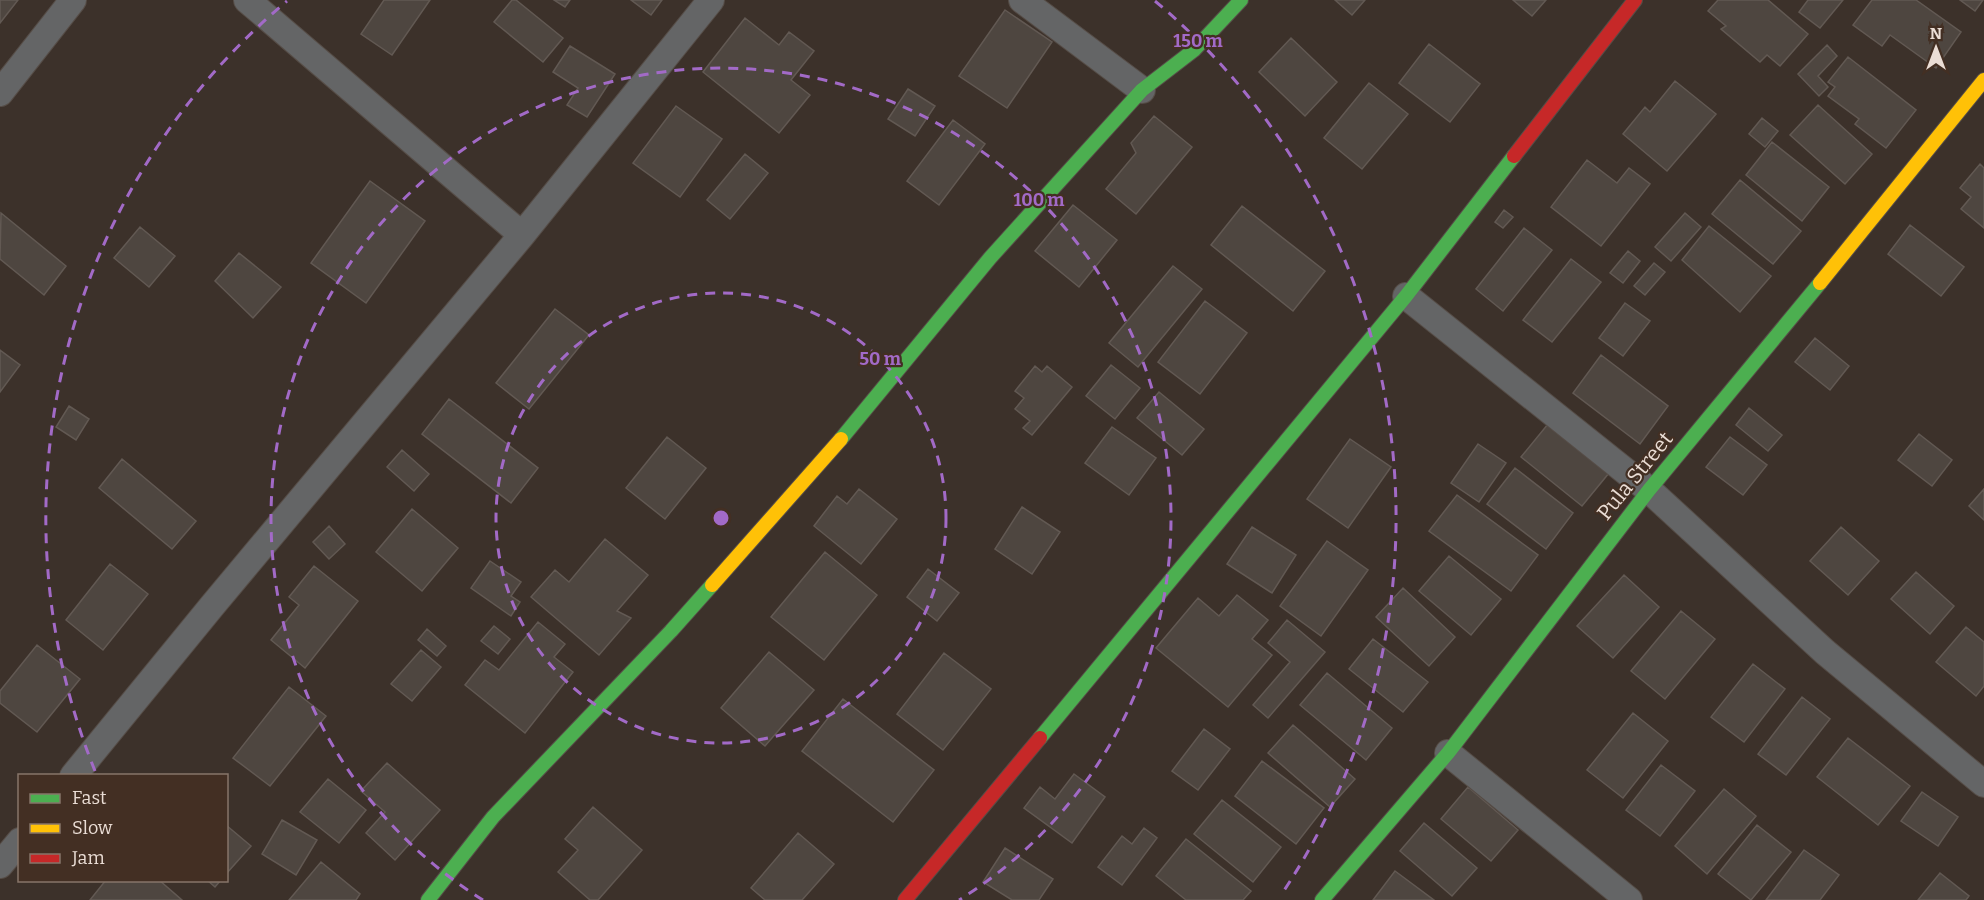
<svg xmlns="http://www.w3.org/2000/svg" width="1984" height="900" font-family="Bitter,serif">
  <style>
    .building { fill: #4e4640; stroke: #625953; stroke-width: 1.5 }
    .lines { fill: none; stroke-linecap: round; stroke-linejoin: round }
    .street-casing { stroke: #564d47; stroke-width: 28 }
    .fast-casing { stroke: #564d47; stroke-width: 16 }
    .slow-casing { stroke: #564d47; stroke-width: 16 }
    .jam-casing { stroke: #564d47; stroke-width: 16 }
    .street { stroke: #646566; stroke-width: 26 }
    .fast { stroke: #4caf50; stroke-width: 14 }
    .slow { stroke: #ffc107; stroke-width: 14 }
    .jam { stroke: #c62828; stroke-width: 14 }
    .ring { fill: none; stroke: #a26ac7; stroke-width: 3; stroke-dasharray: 10 8 }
    .labels { text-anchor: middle; stroke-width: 4.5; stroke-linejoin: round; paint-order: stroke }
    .street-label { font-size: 21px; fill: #eaddd5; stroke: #432f23 }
    .centre { fill: #a26ac7; stroke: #432f23; stroke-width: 3 }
    .ring-label { font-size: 18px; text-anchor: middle; font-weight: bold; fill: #a26ac7; stroke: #432f23; stroke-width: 4.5; stroke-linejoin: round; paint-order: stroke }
  </style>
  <rect width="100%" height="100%" fill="#3c312a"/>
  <!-- building -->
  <path class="building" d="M 0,0 L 18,0 L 0,23 Z
    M 384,0 L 430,0 L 392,55 L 361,34 Z
    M 512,0 L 516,0 L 563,38 L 543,62 L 494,22 Z
    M 554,0 L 570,0 L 565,7 Z
    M 631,0 L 662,0 L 651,15 Z
    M 1335,0 L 1365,0 L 1352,15 Z
    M 1513,0 L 1546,0 L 1532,16 Z
    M 1718,0 L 1768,0 L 1808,34 L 1780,66 L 1767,55 L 1760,62 L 1721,29 L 1726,26 L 1708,11 Z
    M 1808,0 L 1843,0 L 1820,28 L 1799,12 Z
    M 1872,0 L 1916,0 L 1961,32 L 1936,68 L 1890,35 L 1882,46 L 1853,25 Z
    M 1960,0 L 1983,0 L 1975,11 Z
    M 1005,10 L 1052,42 L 1007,108 L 959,76 Z
    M 745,18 L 779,45 L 789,32 L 814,51 L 791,80 L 810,95 L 779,133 L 703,72 Z
    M 1291,38 L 1337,82 L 1305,116 L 1259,72 Z
    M 1429,44 L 1480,84 L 1450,122 L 1399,83 Z
    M 1827,45 L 1837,56 L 1818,76 L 1828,87 L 1819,96 L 1798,74 Z
    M 570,46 L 615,74 L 587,117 L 567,105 L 578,88 L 553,72 Z
    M 1848,57 L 1916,110 L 1886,148 L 1855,124 L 1859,119 L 1828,96 L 1835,87 L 1828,82 Z
    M 1675,81 L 1716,114 L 1667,171 L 1623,134 L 1645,107 L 1650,112 Z
    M 1369,83 L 1408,114 L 1362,169 L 1324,138 Z
    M 908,89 L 935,106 L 915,136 L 888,119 Z
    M 1818,105 L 1872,154 L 1845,184 L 1790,135 Z
    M 676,106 L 722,139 L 680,197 L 633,163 Z
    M 1154,116 L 1192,147 L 1136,214 L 1106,189 L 1136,153 L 1131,143 Z
    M 1762,118 L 1778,131 L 1765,147 L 1749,134 Z
    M 953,120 L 985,144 L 939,205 L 907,181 Z
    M 1772,142 L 1829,187 L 1802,221 L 1746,175 Z
    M 745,154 L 768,173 L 730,219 L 707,200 Z
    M 1587,160 L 1617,183 L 1629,168 L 1650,184 L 1601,246 L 1551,207 Z
    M 1980,164 L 1984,168 L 1984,228 L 1961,209 L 1971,197 L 1960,188 Z
    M 1740,180 L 1801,231 L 1773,264 L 1712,214 Z
    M 370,181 L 425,221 L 366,303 L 311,263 Z
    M 1073,205 L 1117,240 L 1079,287 L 1035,251 Z
    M 1242,206 L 1325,271 L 1293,311 L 1211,245 Z
    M 1504,210 L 1513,217 L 1503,228 L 1495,222 Z
    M 1,213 L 66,266 L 44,295 L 0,259 Z
    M 1685,213 L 1701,227 L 1671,261 L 1655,247 Z
    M 1910,225 L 1964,267 L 1941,296 L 1888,254 Z
    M 1709,226 L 1771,276 L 1740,312 L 1682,260 Z
    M 140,227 L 175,256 L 149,287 L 114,258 Z
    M 1524,228 L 1552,250 L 1503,311 L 1476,289 Z
    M 1628,251 L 1640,261 L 1623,283 L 1610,273 Z
    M 239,253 L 281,287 L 253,318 L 215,281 Z
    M 1571,259 L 1601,282 L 1552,342 L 1523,320 Z
    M 1654,263 L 1665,272 L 1645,295 L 1634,286 Z
    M 1173,266 L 1202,289 L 1138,367 L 1109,343 Z
    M 1205,301 L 1247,333 L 1200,394 L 1158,362 Z
    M 1625,303 L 1650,321 L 1623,356 L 1599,338 Z
    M 555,309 L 589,335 L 529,409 L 496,383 Z
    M 1815,338 L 1849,366 L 1830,390 L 1795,362 Z
    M 0,350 L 20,365 L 0,392 Z
    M 1601,355 L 1668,406 L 1640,444 L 1573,393 Z
    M 1111,365 L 1140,388 L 1115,419 L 1086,396 Z
    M 1035,366 L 1042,372 L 1047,366 L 1072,387 L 1032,435 L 1023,428 L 1030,421 L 1015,409 L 1024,398 L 1015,391 Z
    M 1159,392 L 1204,429 L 1182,455 L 1137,418 Z
    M 449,399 L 538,468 L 511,503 L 422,434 Z
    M 69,406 L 89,419 L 76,440 L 56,427 Z
    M 1749,408 L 1782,435 L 1768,451 L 1736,425 Z
    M 1548,424 L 1609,473 L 1582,506 L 1521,457 Z
    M 1112,427 L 1156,458 L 1129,495 L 1085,463 Z
    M 1919,434 L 1952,460 L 1932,486 L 1898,460 Z
    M 667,437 L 706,468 L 665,519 L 626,488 Z
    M 1730,437 L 1767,465 L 1743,495 L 1706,467 Z
    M 1350,439 L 1391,467 L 1348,528 L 1307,499 Z
    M 1478,444 L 1506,463 L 1479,502 L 1451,483 Z
    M 402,450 L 429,474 L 414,491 L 387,467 Z
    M 122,459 L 196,521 L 172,549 L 99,488 Z
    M 1515,468 L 1573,513 L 1546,549 L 1487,504 Z
    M 859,489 L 897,519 L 861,564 L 814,526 L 837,496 L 847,504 Z
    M 1984,489 L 1984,520 L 1969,506 Z
    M 1457,495 L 1538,555 L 1511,591 L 1429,531 Z
    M 1022,507 L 1060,532 L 1032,574 L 995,549 Z
    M 412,509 L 458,548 L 422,591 L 376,552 Z
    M 329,526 L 345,544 L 329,559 L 313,542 Z
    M 1252,527 L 1296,555 L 1272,593 L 1227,564 Z
    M 1841,527 L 1879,561 L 1848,595 L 1810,561 Z
    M 605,539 L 648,575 L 617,611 L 631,618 L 599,655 L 531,597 L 555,570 L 569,582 Z
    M 1327,541 L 1368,570 L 1321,636 L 1280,606 Z
    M 825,552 L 877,595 L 824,660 L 771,617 Z
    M 1449,556 L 1501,599 L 1471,635 L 1419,591 Z
    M 490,561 L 521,582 L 511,596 L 520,602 L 511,616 L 471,588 Z
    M 110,564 L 148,594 L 103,650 L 66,620 Z
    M 314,566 L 358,601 L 305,668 L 271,640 L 299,605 L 289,597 Z
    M 928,569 L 959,593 L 937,621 L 907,597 Z
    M 1916,572 L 1954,606 L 1930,634 L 1891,599 Z
    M 1624,575 L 1659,607 L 1613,658 L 1577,626 Z
    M 1403,588 L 1455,637 L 1429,666 L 1376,617 Z
    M 1237,595 L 1268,620 L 1252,639 L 1272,655 L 1228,707 L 1156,648 L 1198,598 L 1219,616 Z
    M 1681,611 L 1715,639 L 1665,699 L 1631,671 Z
    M 1287,620 L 1325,652 L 1268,718 L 1253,705 L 1290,662 L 1268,643 Z
    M 538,622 L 565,644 L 554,657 L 573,672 L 525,733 L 465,685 L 485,660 L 499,670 Z
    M 494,626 L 510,639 L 498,654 L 481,641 Z
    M 1966,627 L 1984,642 L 1984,686 L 1976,696 L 1936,662 Z
    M 427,629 L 446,646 L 437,656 L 418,640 Z
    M 1373,639 L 1428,682 L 1403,712 L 1349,669 Z
    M 37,645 L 80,679 L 37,732 L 0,703 L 0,691 Z
    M 421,650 L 441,667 L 412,701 L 391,684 Z
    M 769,652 L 814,690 L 765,746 L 721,708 Z
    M 944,653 L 991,689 L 943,750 L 897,714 Z
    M 1753,664 L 1785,689 L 1744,742 L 1711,717 Z
    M 1327,673 L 1392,728 L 1366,760 L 1300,705 Z
    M 289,687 L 326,716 L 270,786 L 233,758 Z
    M 1802,697 L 1830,719 L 1786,775 L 1758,754 Z
    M 843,699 L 934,770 L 893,822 L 802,751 Z
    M 1633,713 L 1668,741 L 1623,798 L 1587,770 Z
    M 1293,725 L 1355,779 L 1330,807 L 1268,753 Z
    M 1204,729 L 1230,749 L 1198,790 L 1172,771 Z
    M 1848,738 L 1910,786 L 1878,825 L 1817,777 Z
    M 1262,761 L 1324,808 L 1296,844 L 1235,796 Z
    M 387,763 L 440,810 L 395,860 L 366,833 L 385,812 L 361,791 Z
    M 1661,765 L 1695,791 L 1660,836 L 1626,810 Z
    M 1074,774 L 1105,797 L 1072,843 L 1024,808 L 1040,787 L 1055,799 Z
    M 328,779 L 366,810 L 339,843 L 300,812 Z
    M 1468,787 L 1518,830 L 1491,861 L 1441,819 Z
    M 1724,789 L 1756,816 L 1707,874 L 1675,846 Z
    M 1922,792 L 1958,817 L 1938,846 L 1901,821 Z
    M 1222,800 L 1281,847 L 1253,882 L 1194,834 Z
    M 593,807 L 642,850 L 598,900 L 590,900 L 558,872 L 578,850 L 565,839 Z
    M 282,820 L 317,840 L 296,875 L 262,854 Z
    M 1424,823 L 1477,868 L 1452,896 L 1400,851 Z
    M 226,825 L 251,846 L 226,874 Z
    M 1757,825 L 1791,852 L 1751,900 L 1718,874 Z
    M 1144,828 L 1157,838 L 1122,885 L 1098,867 L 1122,836 L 1132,844 Z
    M 798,833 L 834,864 L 802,900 L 765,900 L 751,888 Z
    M 1186,839 L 1251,891 L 1243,900 L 1186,900 L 1156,876 Z
    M 1005,848 L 1053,879 L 1039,900 L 1012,900 L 983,882 Z
    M 1804,850 L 1839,875 L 1820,900 L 1766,900 Z
    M 321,862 L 360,894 L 356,900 L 289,900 Z
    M 1395,871 L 1434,900 L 1373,900 Z
    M 1940,873 L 1969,896 L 1966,900 L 1918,900 Z
    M 106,880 L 159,880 L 182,900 L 90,900 Z
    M 207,880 L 221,880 L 215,887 Z"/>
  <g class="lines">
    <defs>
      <path id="street" d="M 247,0 L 522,235
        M 1022,0 L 1142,90
        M 0,93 L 73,0
        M 1406,296 L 1649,490 L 1825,652 L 1984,784
        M 1448,753 L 1629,900
        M 73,776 L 212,606 L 522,235 L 711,0
        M 0,865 L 20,841"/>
      <path id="fast" d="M 841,439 L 990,258 L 1142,90 L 1194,50 L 1241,0
        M 1040,738 L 1406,296 L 1514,156
        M 428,900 L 493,817 L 671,631 L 712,585
        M 1322,900 L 1448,753 L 1649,490 L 1820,283"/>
      <path id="slow" d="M 1820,283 L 1984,80
        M 712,585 L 841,439"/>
      <path id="jam" d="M 1514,156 L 1635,0
        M 905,900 L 1040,738"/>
    </defs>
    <!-- street casing -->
    <use href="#street" class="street-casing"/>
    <!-- fast casing -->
    <use href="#fast" class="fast-casing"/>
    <!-- slow casing -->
    <use href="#slow" class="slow-casing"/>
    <!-- jam casing -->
    <use href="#jam" class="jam-casing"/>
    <!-- street -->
    <use href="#street" class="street"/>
    <!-- fast -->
    <use href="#fast" class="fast"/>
    <!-- slow -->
    <use href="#slow" class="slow"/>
    <!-- jam -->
    <use href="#jam" class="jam"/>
  </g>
  <!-- distance rings -->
  <g class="ring">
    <circle cx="721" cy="518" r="225"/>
    <path d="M483 900A450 450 0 1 1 959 900"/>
    <path d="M95 771A675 675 0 0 1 287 1M1155 1A675 675 0 0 1 1281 895"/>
  </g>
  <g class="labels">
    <!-- street labels -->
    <g class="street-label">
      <text transform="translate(1635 476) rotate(-51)" y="7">Pula Street</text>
    </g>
  </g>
  <circle cx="721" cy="518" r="9" class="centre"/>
  <g class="ring-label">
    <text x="1198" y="47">150 m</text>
    <text x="1039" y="206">100 m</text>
    <text x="880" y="365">50 m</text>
  </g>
  <!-- legend -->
  <rect x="18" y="774" width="210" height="108" fill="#432f23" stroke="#86756a" stroke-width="1.5"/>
  <rect x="30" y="794" width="30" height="9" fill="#4caf50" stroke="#86756a" stroke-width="1.5"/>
  <text x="72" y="804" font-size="18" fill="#eaddd5">Fast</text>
  <rect x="30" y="824" width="30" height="9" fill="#ffc107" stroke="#86756a" stroke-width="1.5"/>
  <text x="72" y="834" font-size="18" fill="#eaddd5">Slow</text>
  <rect x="30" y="854" width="30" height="9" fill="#c62828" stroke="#86756a" stroke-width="1.5"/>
  <text x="72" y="864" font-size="18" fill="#eaddd5">Jam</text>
  <!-- north arrow -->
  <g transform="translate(1936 48)" stroke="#432f23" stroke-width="4.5" paint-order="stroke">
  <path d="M0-4.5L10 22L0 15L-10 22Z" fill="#eaddd5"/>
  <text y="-9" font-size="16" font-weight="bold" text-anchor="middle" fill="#eaddd5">N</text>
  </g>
</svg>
